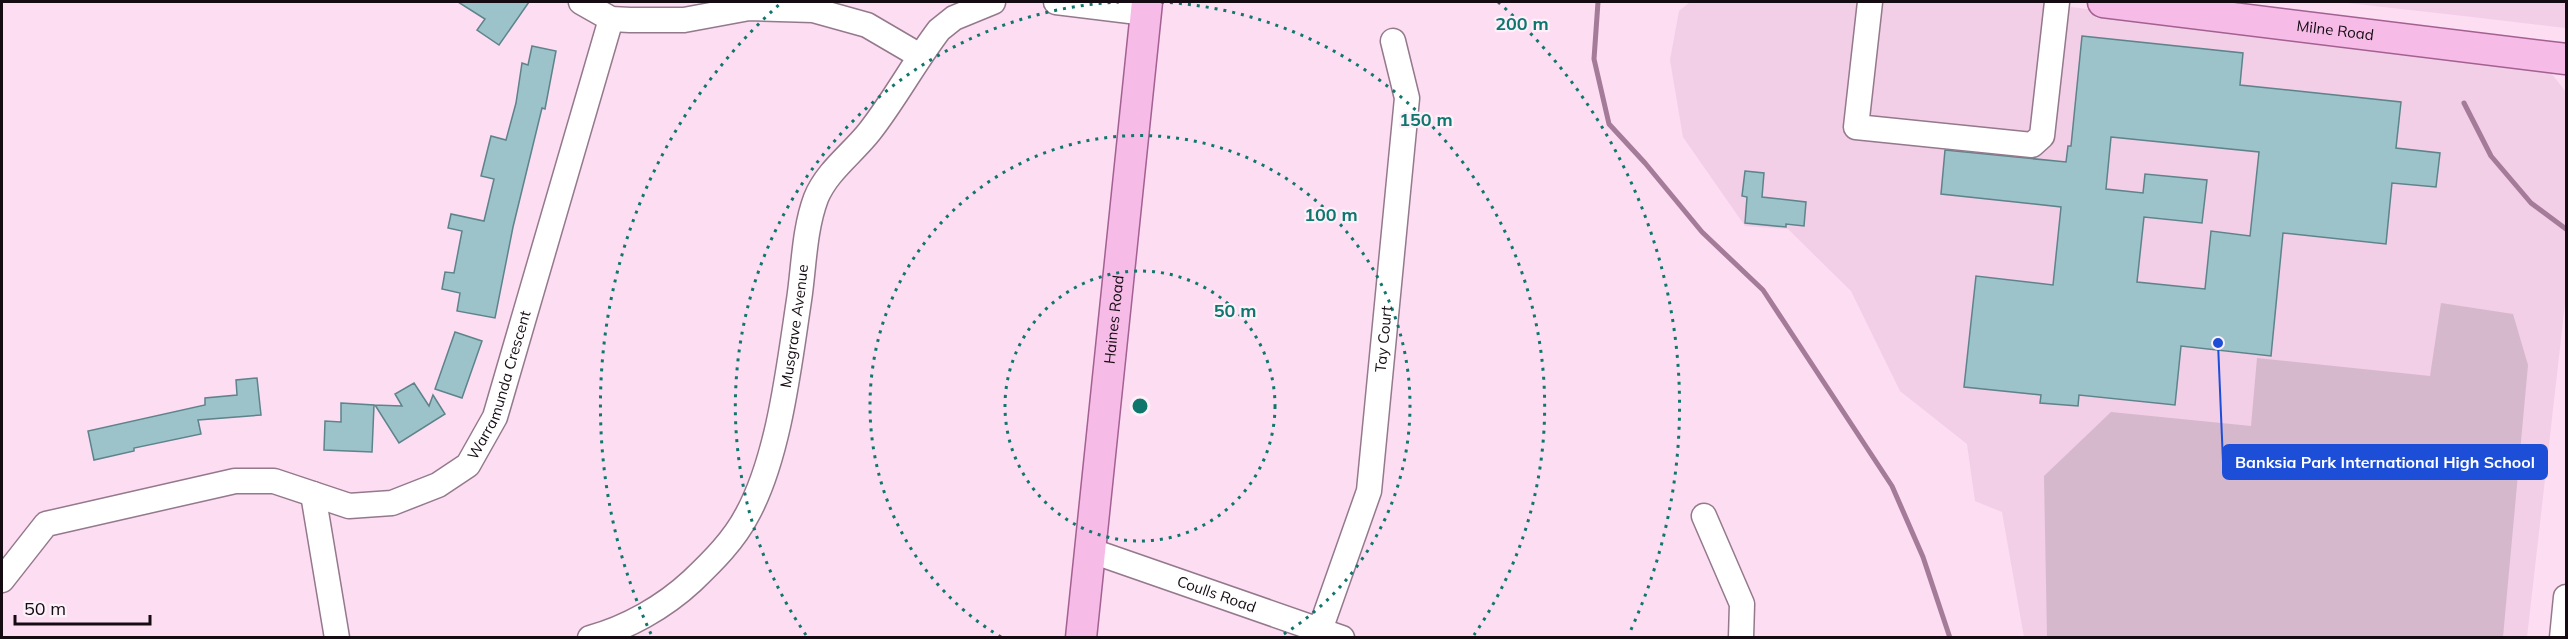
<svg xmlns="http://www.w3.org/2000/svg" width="2568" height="639" font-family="Mulish,sans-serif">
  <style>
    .built { fill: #f2cee7 }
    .green { fill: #d5b8cc }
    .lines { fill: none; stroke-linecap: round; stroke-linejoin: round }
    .stream { stroke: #a47b98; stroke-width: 5 }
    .building { fill: #9cc3ca; stroke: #5e838a; stroke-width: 1.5; fill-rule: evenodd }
    .minor-casing { stroke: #94798c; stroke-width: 27 }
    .major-casing { stroke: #a36092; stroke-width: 33 }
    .minor { stroke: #fff; stroke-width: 24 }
    .major { stroke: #f6bbe6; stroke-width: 30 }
    .ring { fill: none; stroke: #0f766e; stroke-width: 3; stroke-dasharray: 3 6 }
    .labels { text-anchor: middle; stroke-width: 4.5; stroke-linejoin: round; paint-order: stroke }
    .street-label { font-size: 15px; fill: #150c13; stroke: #fdf1f9 }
    .centre { fill: #0f766e; stroke: #fdf1f9; stroke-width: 3 }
    .ring-label { font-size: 18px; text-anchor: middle; font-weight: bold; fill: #0f766e; stroke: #fdf1f9; stroke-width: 4.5; stroke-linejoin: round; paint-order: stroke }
    .leader { fill: none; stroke: #1d4ed8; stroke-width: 2 }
    .callout-dot { fill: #1d4ed8; stroke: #fdf1f9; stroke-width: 2 }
    .callout { fill: #1d4ed8; stroke: #1d4ed8; stroke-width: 2 }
    .callout-label { font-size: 16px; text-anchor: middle; font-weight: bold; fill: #fff }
  </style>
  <rect width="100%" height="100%" fill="#fcddf2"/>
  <!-- built -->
  <path class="built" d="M 1690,2 L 2032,2 L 2547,68 L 2566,92 L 2566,295 L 2527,637 L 2024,637 L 2002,512 L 1975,501 L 1967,444 L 1900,391 L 1851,291 L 1788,229 L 1745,226 L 1683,137 L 1670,60 L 1679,11 Z
    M 2339,2 L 2566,2 L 2566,28 L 2464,16 Z"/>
  <!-- green -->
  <path class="green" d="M 2441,303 L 2513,314 L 2528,365 L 2503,637 L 2047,637 L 2044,476 L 2111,412 L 2251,426 L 2257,358 L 2430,376 Z"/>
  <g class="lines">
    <!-- stream -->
    <path class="stream" d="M 1598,2 L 1594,59 L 1609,124 L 1645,163 L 1702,232 L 1763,290 L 1892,486 L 1923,557 L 1950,638
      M 2464,103 L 2491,156 L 2531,203 L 2566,229"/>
  </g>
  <!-- building -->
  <path class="building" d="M 458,2 L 529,2 L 499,45 L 477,30 L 485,19 Z
    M 2082,36 L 2243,53 L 2240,85 L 2401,102 L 2396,148 L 2440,153 L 2436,187 L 2392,183 L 2386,244 L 2283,233 L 2271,356 L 2181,346 L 2175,405 L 2079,395 L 2078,406 L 2040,403 L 2041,395 L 1964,387 L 1976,276 L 2053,285 L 2061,207 L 1941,194 L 1945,150 L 2066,162 L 2068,146 L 2071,146 ZM 2111,137 L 2259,152 L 2250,236 L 2211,231 L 2205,289 L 2137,282 L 2144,217 L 2202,223 L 2207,180 L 2145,174 L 2143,193 L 2106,189 Z
    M 532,46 L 556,51 L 545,109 L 542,108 L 513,227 L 495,318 L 457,311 L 460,293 L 442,289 L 445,272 L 454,273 L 462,231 L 448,228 L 451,214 L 484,221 L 494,179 L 481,176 L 491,136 L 506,140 L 516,103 L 522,63 L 528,65 Z
    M 1745,171 L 1764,173 L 1762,197 L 1806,202 L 1804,226 L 1786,224 L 1786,227 L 1745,223 L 1747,197 L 1742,196 Z
    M 455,332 L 482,341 L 462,398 L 435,389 Z
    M 257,378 L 261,415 L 198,420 L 201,434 L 134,448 L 134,451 L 94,460 L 88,431 L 205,405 L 205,398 L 237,395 L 236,380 Z
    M 414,383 L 429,406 L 433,395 L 445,414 L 399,443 L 375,405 L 402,406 L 395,394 Z
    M 341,403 L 374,405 L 372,452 L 324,450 L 325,421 L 341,422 Z"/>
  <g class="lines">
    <defs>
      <g id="minor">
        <path d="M 581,2 L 611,19 L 630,20 L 684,20 L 749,8 L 813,10 L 867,25 L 920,56"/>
        <path d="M 1056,2 L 1146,13"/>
        <path d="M 1870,2 L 1856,127 L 2032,145 L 2042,136 L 2057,2"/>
        <path d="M 313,494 L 337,638"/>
        <path d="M 1704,516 L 1742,604 L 1741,638"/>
        <path id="s1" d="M 1089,550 L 1342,638"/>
        <path id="s2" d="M 2,580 L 46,524 L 235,481 L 274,481 L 349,506 L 392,503 L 438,485 L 468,465 L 495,417 L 611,19"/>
        <path id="s3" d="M 1320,630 L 1369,491 L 1407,98 L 1393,41"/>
        <path id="s4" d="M 590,638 C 627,628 664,607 692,581 C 713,561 734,540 747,515 C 779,457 789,366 799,300 C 804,267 804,230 816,198 C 827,171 853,153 870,131 C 895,99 914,63 939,30 L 954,18 L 993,2"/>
        <path d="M 2562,638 L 2566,597"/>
      </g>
      <g id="major">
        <path id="s5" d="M 2103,2 L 2566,59"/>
        <path id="s6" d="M 1081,638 L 1147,2"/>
      </g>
    </defs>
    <!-- minor casing -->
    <use href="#minor" class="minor-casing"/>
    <!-- major casing -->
    <use href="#major" class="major-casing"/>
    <!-- minor -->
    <use href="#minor" class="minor"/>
    <!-- major -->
    <use href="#major" class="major"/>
  </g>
  <!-- distance rings -->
  <g class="ring">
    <circle cx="1140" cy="406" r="135"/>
    <path d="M1001 637A270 270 0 1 1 1279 637"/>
    <path d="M806 635A405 405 0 0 1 1119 2M1161 2A405 405 0 0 1 1474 635"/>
    <path d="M651 634A540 540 0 0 1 782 2M1498 2A540 540 0 0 1 1629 634"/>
  </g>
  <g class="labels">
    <!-- street labels -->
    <g class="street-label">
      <text dy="5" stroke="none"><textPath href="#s5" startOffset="234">Milne Road</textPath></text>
      <text dy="5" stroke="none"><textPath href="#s6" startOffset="320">Haines Road</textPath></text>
      <text dy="5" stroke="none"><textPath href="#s4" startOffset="400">Musgrave Avenue</textPath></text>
      <text dy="5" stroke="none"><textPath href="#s3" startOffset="300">Tay Court</textPath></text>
      <text dy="5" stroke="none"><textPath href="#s2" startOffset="598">Warramunda Crescent</textPath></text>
      <text dy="5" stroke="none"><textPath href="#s1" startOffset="135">Coulls Road</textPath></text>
    </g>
  </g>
  <circle cx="1140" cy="406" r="9" class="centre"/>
  <g class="ring-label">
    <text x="1522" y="30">200 m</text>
    <text x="1426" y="126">150 m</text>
    <text x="1331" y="221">100 m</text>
    <text x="1235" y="317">50 m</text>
  </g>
  <!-- callouts -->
  <path class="leader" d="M2218 343L2223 462"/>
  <circle class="callout-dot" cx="2218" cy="343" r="6"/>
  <rect class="callout" x="2223" y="445" width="324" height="34" rx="6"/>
  <g class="callout-label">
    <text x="2385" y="468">Banksia Park International High School</text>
  </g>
  <!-- border -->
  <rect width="2568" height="639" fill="none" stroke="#150c13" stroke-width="6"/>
  <!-- scale -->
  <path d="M15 615v9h135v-9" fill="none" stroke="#150c13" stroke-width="3"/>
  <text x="24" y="615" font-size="18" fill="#150c13" stroke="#fdf1f9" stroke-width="4.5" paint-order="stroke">50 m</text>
</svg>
